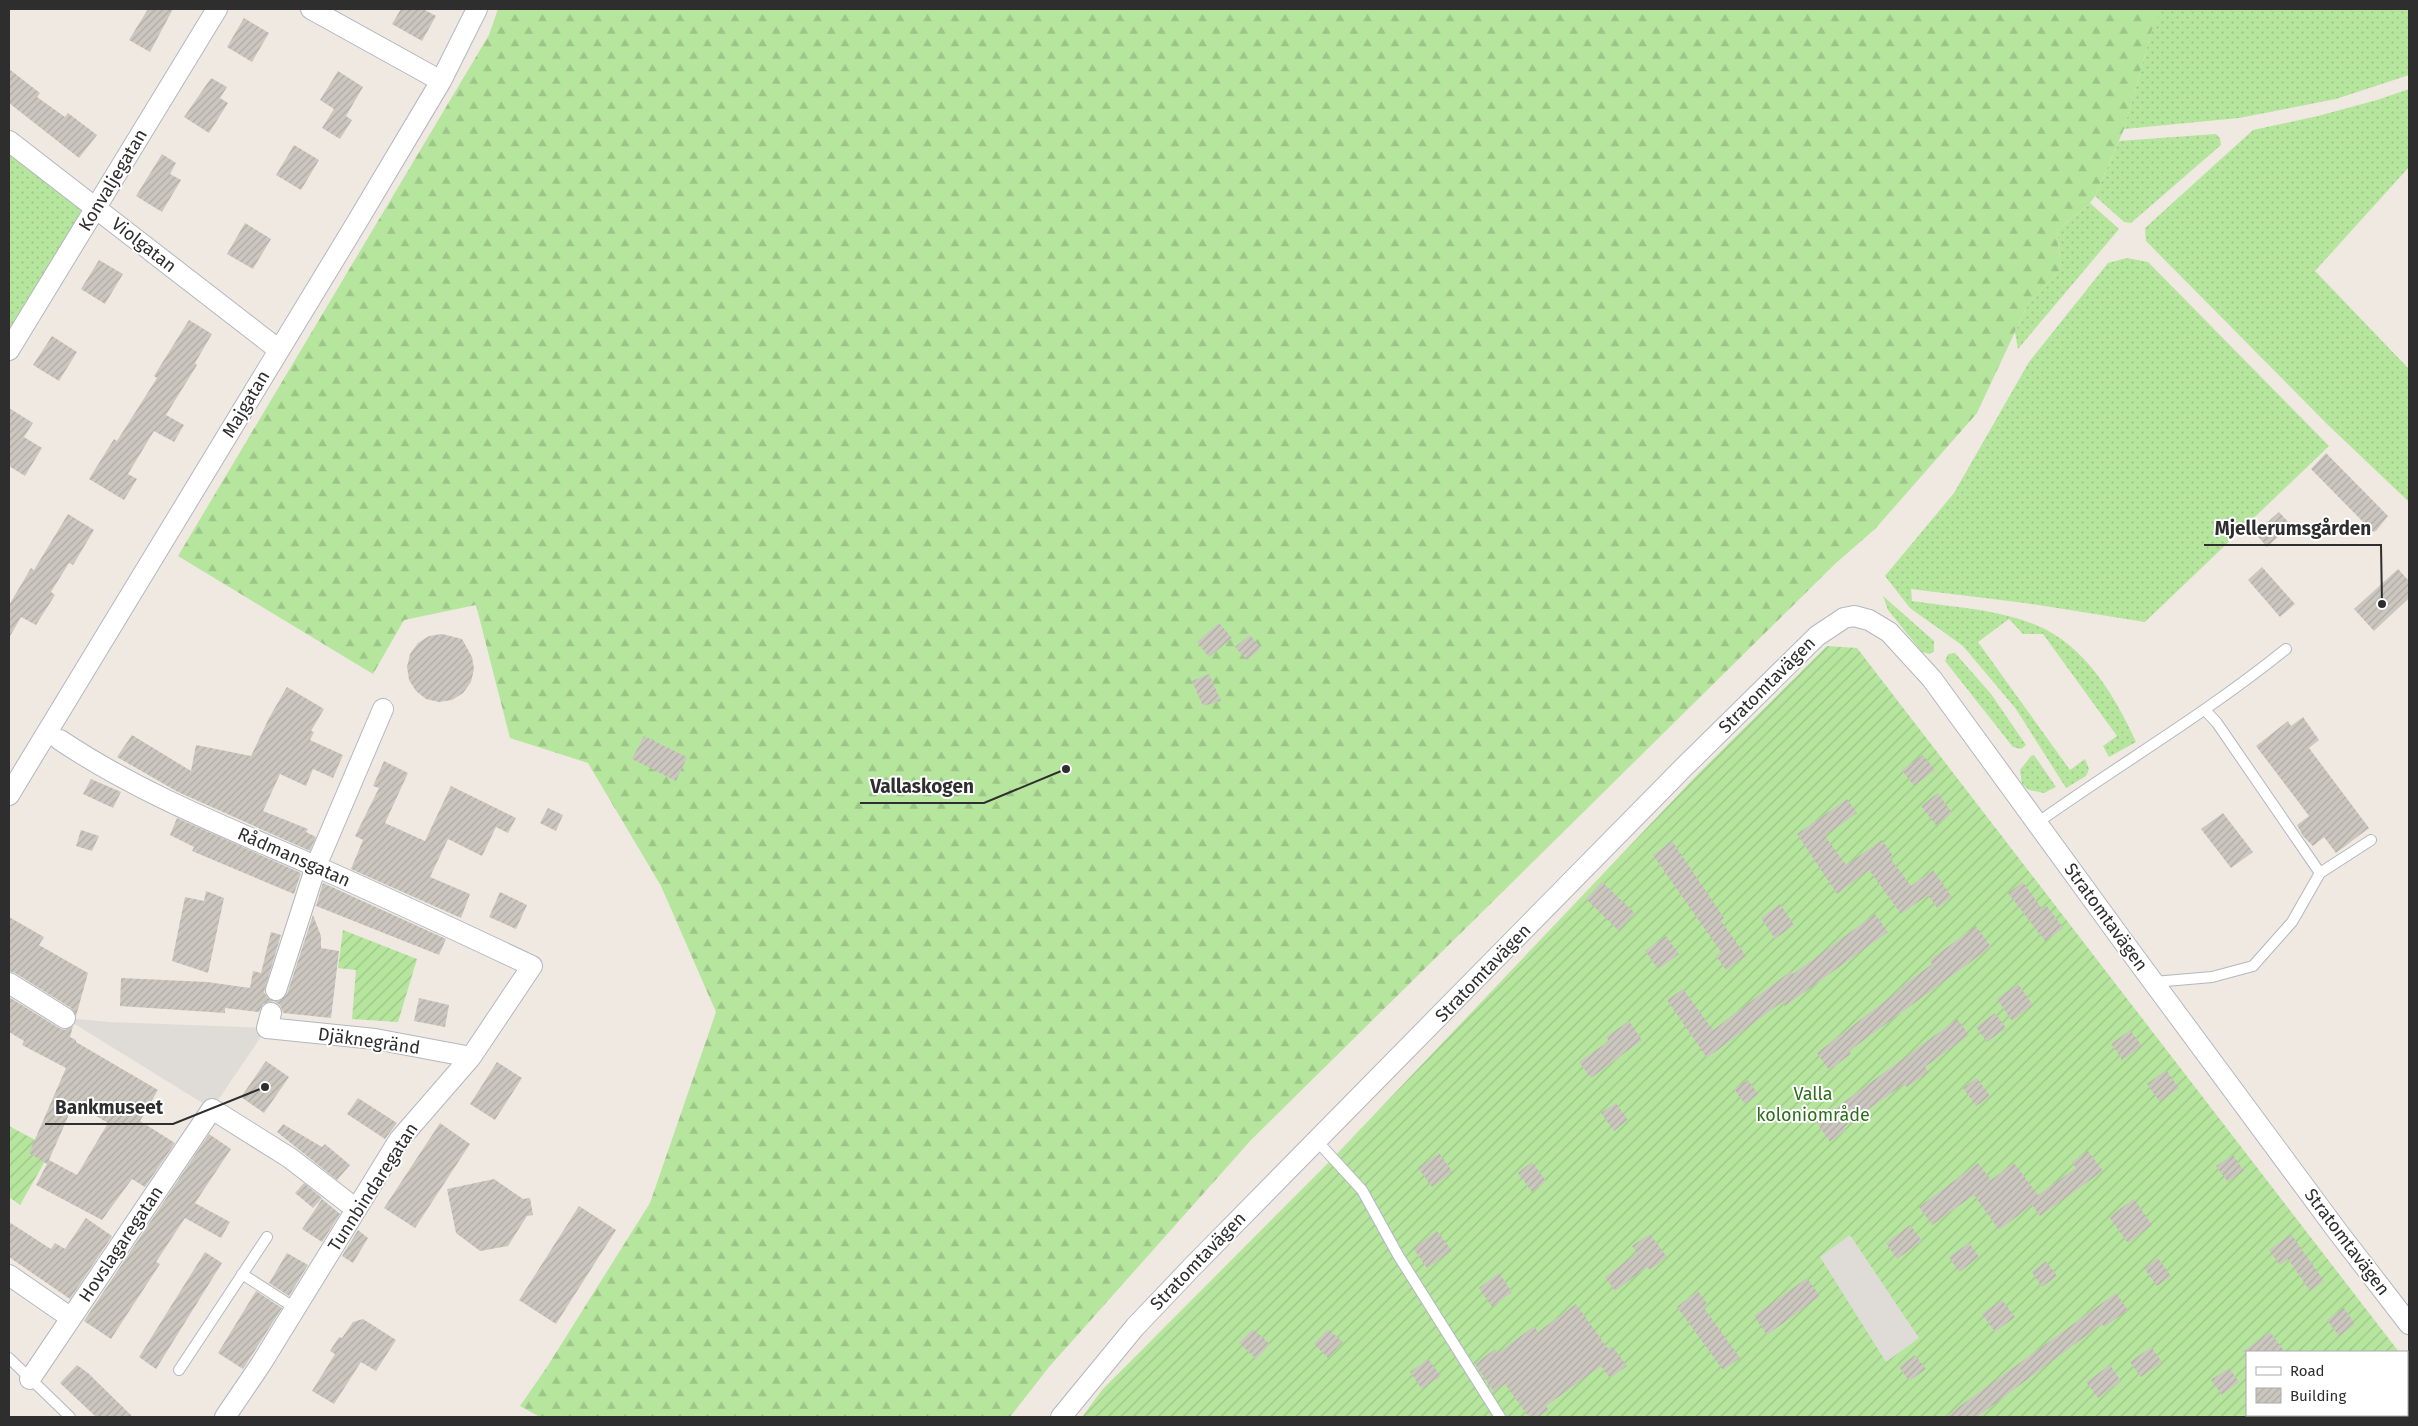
<svg xmlns="http://www.w3.org/2000/svg" width="2418" height="1426" font-family="'Fira Sans',sans-serif">
  <style>
    .grass { fill: url(#grass-dots) }
    .forest { fill: url(#forest-firs) }
    .garden { fill: url(#garden-furrows) }
    .plaza { fill: #dfdcd8 }
    .building { fill: url(#building-hatch); fill-rule: evenodd }
    .lines { fill: none; stroke-linecap: round; stroke-linejoin: round }
    .lane-casing { stroke: #b4b7c1; stroke-width: 12 }
    .street-casing { stroke: #b4b7c1; stroke-width: 22 }
    .lane { stroke: #fff; stroke-width: 10 }
    .street { stroke: #fff; stroke-width: 20 }
    .labels { text-anchor: middle; stroke-width: 4; stroke-linejoin: round; paint-order: stroke }
    .street-label { font-size: 18px; fill: #2e2e2e; stroke: #fff }
    .park-label { font-size: 18px; fill: #2c6e1b; stroke: #fff }
    .leader { fill: none; stroke: #2e2e2e; stroke-width: 2 }
    .callout-dot { fill: #2e2e2e; stroke: #fff; stroke-width: 2 }
    .callout-label { font-size: 19px; text-anchor: middle; font-weight: bold; fill: #2e2e2e; stroke: #fff; stroke-width: 4; stroke-linejoin: round; paint-order: stroke }
  </style>
  <defs>
    <pattern id="grass-dots" width="8" height="8" patternUnits="userSpaceOnUse" patternTransform="scale(1.25)"><rect width="8" height="8" fill="#b6e59e"/><path d="M2 2h.1M6 6h.1" fill="none" stroke="#9dc588" stroke-width="1.8" stroke-linecap="round"/></pattern>
    <pattern id="forest-firs" width="22" height="20" patternUnits="userSpaceOnUse" patternTransform="scale(1.25)"><rect width="22" height="20" fill="#b6e59e"/><path d="M5 1l3.5 6h-7zM16 11l3.5 6h-7z" fill="#9dc588"/></pattern>
    <pattern id="garden-furrows" width="10" height="10" patternUnits="userSpaceOnUse" patternTransform="scale(1.25)"><rect width="10" height="10" fill="#b6e59e"/><path d="M-1 1l2-2M0 10L10 0M9 11l2-2" fill="none" stroke="#9dc588"/></pattern>
    <pattern id="building-hatch" width="6" height="6" patternUnits="userSpaceOnUse" patternTransform="scale(1.25)"><rect width="6" height="6" fill="#cbc7bf"/><path d="M-1 1l2-2M0 6l6-6M5 7l2-2" fill="none" stroke="#afaba4"/></pattern>
  </defs>
  <rect width="100%" height="100%" fill="#efe9e1"/>
  <!-- grass -->
  <path class="grass" d="M 2103,9 L 2409,9 L 2409,75 L 2336,99 L 2239,118 L 2124,129 L 2152,30 Z
    M 2409,89 L 2409,167 L 2315,271 L 2409,369 L 2409,502 L 2327,424 L 2146,241 L 2145,228 L 2253,130 L 2318,116 L 2377,100 Z
    M 2216,134 L 2220,138 L 2221,145 L 2131,223 L 2124,222 L 2095,196 L 2119,141 Z
    M 9,152 L 86,212 L 9,337 Z
    M 2090,203 L 2119,229 L 2018,349 L 2015,332 L 2028,304 L 2061,269 L 2057,231 Z
    M 2127,258 L 2148,262 L 2329,446 L 2145,622 L 2025,603 L 1911,589 L 1912,601 C 1952,607 1997,609 2036,625 C 2085,645 2115,696 2136,742 L 2109,757 L 2103,746 L 2117,736 L 2043,634 L 2023,634 L 2009,619 L 1978,642 L 2070,770 L 2085,759 L 2089,769 L 2086,776 L 2066,788 L 2016,709 L 1963,646 L 1910,608 L 1885,576 L 1954,493 L 2029,362 L 2108,263 Z
    M 1883,596 L 1934,641 L 1934,651 L 1930,654 L 1922,652 L 1888,610 Z
    M 1955,653 L 1991,694 L 2026,745 L 2021,749 L 2013,747 L 1945,661 L 1948,654 Z
    M 2034,755 L 2056,787 L 2044,793 L 2029,790 L 2022,784 L 2020,770 L 2031,756 Z"/>
  <!-- forest -->
  <path class="forest" d="M 498,9 L 2163,9 L 2152,30 L 2124,129 L 2095,196 L 2090,203 L 2057,231 L 2061,269 L 2028,304 L 1977,413 L 1875,529 L 1836,563 L 1251,1140 L 1049,1367 L 1010,1417 L 540,1417 L 520,1406 L 547,1367 L 650,1203 L 716,1012 L 661,886 L 588,763 L 510,738 L 476,605 L 404,620 L 373,674 L 178,556 L 489,35 Z"/>
  <!-- garden -->
  <path class="garden" d="M 1827,646 L 1857,648 L 2399,1352 L 2247,1352 L 2247,1415 L 2407,1415 L 2407,1362 L 2409,1365 L 2409,1417 L 1082,1417 L 1102,1390 L 1334,1157 L 1698,774 Z
    M 343,930 L 417,959 L 398,1022 L 352,1019 L 356,970 L 338,968 Z
    M 9,1126 L 52,1149 L 20,1205 L 9,1197 Z"/>
  <!-- plaza -->
  <path class="plaza" d="M 65,1018 L 110,1022 L 267,1028 L 212,1109 Z
    M 1850,1235 L 1919,1338 L 1886,1362 L 1820,1257 Z"/>
  <!-- building -->
  <path class="building" d="M 148,9 L 173,9 L 150,52 L 129,40 Z
    M 401,9 L 423,9 L 436,16 L 422,41 L 392,24 Z
    M 244,18 L 269,33 L 252,62 L 227,47 Z
    M 9,69 L 40,93 L 37,97 L 65,117 L 68,113 L 97,135 L 79,158 L 9,103 Z
    M 338,71 L 363,87 L 346,116 L 352,120 L 340,139 L 322,128 L 334,109 L 320,100 Z
    M 211,78 L 227,87 L 220,98 L 228,103 L 209,133 L 184,117 Z
    M 294,145 L 319,160 L 301,190 L 276,175 Z
    M 162,154 L 176,163 L 170,174 L 181,180 L 162,212 L 136,196 Z
    M 245,223 L 271,239 L 253,269 L 227,254 Z
    M 99,260 L 123,274 L 105,304 L 81,289 Z
    M 189,320 L 212,334 L 195,363 L 197,365 L 166,415 L 184,425 L 174,442 L 154,431 L 128,474 L 137,479 L 124,500 L 89,479 L 114,439 L 117,441 L 157,378 L 154,376 Z
    M 52,336 L 77,352 L 59,381 L 33,365 Z
    M 9,408 L 33,423 L 24,437 L 42,448 L 25,476 L 9,466 Z
    M 2326,453 L 2388,516 L 2376,531 L 2373,532 L 2311,469 Z
    M 2279,512 L 2291,525 L 2267,547 L 2255,533 Z
    M 68,514 L 94,530 L 73,565 L 69,563 L 51,592 L 55,595 L 36,625 L 21,617 L 9,638 L 9,605 L 31,568 L 34,570 Z
    M 2262,567 L 2295,604 L 2280,617 L 2248,580 Z
    M 2398,569 L 2409,581 L 2409,598 L 2374,631 L 2354,609 Z
    M 1219,623 L 1232,638 L 1209,657 L 1197,642 Z
    M 442,634 L 462,639 L 472,657 L 474,669 L 471,682 L 463,693 L 452,700 L 439,702 L 426,699 L 416,691 L 409,680 L 407,667 L 410,654 L 418,643 L 429,636 Z
    M 1250,635 L 1261,648 L 1247,660 L 1235,647 Z
    M 1209,674 L 1221,701 L 1203,706 L 1192,681 Z
    M 287,687 L 324,709 L 311,731 L 314,732 L 310,740 L 343,755 L 333,778 L 313,769 L 306,786 L 280,774 L 263,811 L 308,829 L 306,832 L 316,837 L 310,851 L 178,792 L 117,757 L 132,735 L 191,771 L 196,745 L 251,756 L 269,718 Z
    M 2303,717 L 2319,740 L 2309,748 L 2369,828 L 2336,853 L 2324,837 L 2313,846 L 2303,836 L 2297,825 L 2309,816 L 2256,746 L 2288,721 L 2291,726 Z
    M 644,736 L 687,757 L 676,781 L 632,759 Z
    M 1923,755 L 1935,770 L 1914,786 L 1902,770 Z
    M 384,761 L 408,773 L 385,823 L 425,841 L 451,786 L 516,818 L 508,833 L 496,827 L 482,856 L 448,839 L 430,877 L 470,894 L 461,918 L 351,869 L 363,840 L 355,836 L 379,788 L 373,786 Z
    M 91,779 L 121,792 L 113,808 L 83,794 Z
    M 1938,793 L 1952,813 L 1936,825 L 1921,806 Z
    M 1847,799 L 1857,813 L 1825,836 L 1846,865 L 1882,840 L 1893,856 L 1890,858 L 1911,886 L 1933,870 L 1952,897 L 1937,908 L 1928,895 L 1901,914 L 1869,870 L 1837,894 L 1797,834 Z
    M 548,808 L 563,815 L 556,831 L 540,823 Z
    M 2223,813 L 2253,852 L 2231,868 L 2201,829 Z
    M 177,818 L 301,873 L 294,894 L 192,851 L 194,847 L 170,835 Z
    M 81,830 L 99,836 L 92,851 L 76,846 Z
    M 1672,841 L 1724,918 L 1721,921 L 1746,956 L 1726,970 L 1716,956 L 1721,952 L 1653,855 Z
    M 1602,882 L 1635,913 L 1619,931 L 1586,899 Z
    M 2023,882 L 2042,909 L 2047,906 L 2063,928 L 2045,941 L 2008,893 Z
    M 323,883 L 446,939 L 439,955 L 316,906 Z
    M 206,891 L 224,898 L 208,973 L 172,961 L 185,897 L 204,901 Z
    M 500,892 L 527,905 L 516,929 L 489,917 Z
    M 1780,904 L 1794,925 L 1775,939 L 1761,918 Z
    M 1875,914 L 1888,932 L 1785,1006 L 1782,1002 L 1707,1058 L 1667,1000 L 1683,989 L 1713,1030 L 1791,971 L 1793,974 Z
    M 313,915 L 321,936 L 321,948 L 339,951 L 331,1018 L 283,1013 L 280,1005 L 274,1001 L 263,1004 L 259,1012 L 225,1008 L 225,1013 L 120,1006 L 121,978 L 207,982 L 250,988 L 253,971 L 261,973 L 271,932 L 281,935 L 264,992 L 268,998 L 279,1001 L 287,994 Z
    M 9,917 L 44,937 L 39,945 L 88,973 L 76,1016 L 71,1008 L 15,973 L 9,971 Z
    M 1976,926 L 1991,947 L 1849,1051 L 1851,1054 L 1829,1070 L 1817,1053 L 1902,988 L 1901,987 L 1932,964 L 1930,960 Z
    M 1666,936 L 1679,954 L 1658,969 L 1645,951 Z
    M 2018,984 L 2033,1005 L 2012,1021 L 1997,999 Z
    M 9,997 L 59,1028 L 65,1030 L 73,1026 L 70,1037 L 76,1040 L 76,1042 L 158,1090 L 140,1121 L 175,1143 L 145,1187 L 132,1179 L 102,1220 L 36,1185 L 47,1164 L 29,1153 L 66,1068 L 22,1045 L 24,1041 L 9,1032 ZM 74,1103 L 108,1123 L 77,1175 L 49,1160 Z
    M 419,998 L 449,1005 L 445,1027 L 414,1021 Z
    M 1995,1013 L 2006,1028 L 1987,1042 L 1976,1027 Z
    M 1957,1019 L 1969,1035 L 1925,1067 L 1929,1072 L 1907,1087 L 1904,1084 L 1844,1127 L 1846,1130 L 1830,1142 L 1815,1120 L 1831,1109 L 1832,1111 Z
    M 1629,1021 L 1642,1040 L 1591,1078 L 1579,1062 L 1609,1041 L 1606,1037 Z
    M 2130,1030 L 2142,1046 L 2121,1061 L 2121,1057 L 2111,1044 Z
    M 266,1061 L 289,1077 L 264,1113 L 241,1097 Z
    M 497,1062 L 522,1078 L 495,1120 L 470,1104 Z
    M 2166,1070 L 2179,1088 L 2160,1102 L 2147,1084 Z
    M 1977,1078 L 1990,1096 L 1976,1106 L 1963,1088 Z
    M 1748,1080 L 1758,1094 L 1745,1104 L 1734,1089 Z
    M 358,1098 L 397,1123 L 385,1139 L 347,1114 Z
    M 1616,1103 L 1628,1120 L 1614,1131 L 1601,1113 Z
    M 440,1123 L 470,1144 L 415,1228 L 384,1208 Z
    M 283,1124 L 322,1147 L 325,1144 L 350,1165 L 337,1180 L 277,1132 Z
    M 209,1134 L 231,1149 L 195,1203 L 230,1222 L 221,1238 L 185,1218 L 156,1262 L 160,1264 L 111,1339 L 84,1321 Z
    M 2088,1151 L 2103,1171 L 2040,1216 L 2032,1205 L 1999,1230 L 1974,1195 L 1932,1225 L 1919,1207 L 1978,1163 L 1991,1180 L 2014,1163 L 2038,1195 L 2076,1168 L 2072,1162 Z
    M 1439,1153 L 1453,1172 L 1432,1187 L 1418,1168 Z
    M 2233,1155 L 2244,1171 L 2228,1182 L 2216,1166 Z
    M 1532,1162 L 1546,1181 L 1532,1192 L 1518,1173 Z
    M 494,1179 L 523,1199 L 530,1198 L 533,1215 L 527,1216 L 508,1246 L 480,1251 L 456,1233 L 447,1189 Z
    M 304,1183 L 322,1198 L 313,1208 L 295,1193 Z
    M 322,1199 L 340,1214 L 322,1242 L 302,1229 Z
    M 2134,1199 L 2152,1225 L 2128,1243 L 2109,1217 Z
    M 579,1206 L 616,1230 L 556,1324 L 519,1300 Z
    M 86,1218 L 112,1236 L 70,1299 L 9,1257 L 9,1222 L 51,1249 L 55,1243 L 65,1249 Z
    M 1910,1225 L 1922,1241 L 1897,1259 L 1886,1243 Z
    M 358,1230 L 368,1238 L 353,1263 L 342,1256 Z
    M 1437,1231 L 1452,1251 L 1427,1268 L 1413,1248 Z
    M 1650,1234 L 1667,1257 L 1650,1270 L 1647,1267 L 1615,1291 L 1605,1277 L 1637,1253 L 1632,1246 Z
    M 2291,1234 L 2324,1281 L 2310,1291 L 2288,1259 L 2280,1265 L 2269,1250 Z
    M 1969,1243 L 1979,1257 L 1959,1272 L 1949,1257 Z
    M 205,1252 L 222,1263 L 156,1369 L 139,1357 Z
    M 287,1253 L 308,1265 L 289,1296 L 269,1283 Z
    M 2158,1258 L 2171,1276 L 2157,1286 L 2144,1268 Z
    M 2046,1261 L 2057,1276 L 2042,1287 L 2032,1272 Z
    M 1499,1273 L 1512,1292 L 1492,1307 L 1479,1288 Z
    M 1807,1278 L 1820,1296 L 1767,1335 L 1754,1316 Z
    M 256,1291 L 282,1308 L 243,1369 L 218,1353 Z
    M 1698,1291 L 1708,1305 L 1704,1308 L 1740,1358 L 1723,1370 L 1677,1307 Z
    M 2116,1293 L 2128,1310 L 2104,1327 L 2102,1324 L 1977,1417 L 1945,1417 Z
    M 2002,1300 L 2015,1317 L 1995,1332 L 1982,1314 Z
    M 1576,1304 L 1608,1349 L 1612,1346 L 1627,1366 L 1610,1378 L 1601,1366 L 1546,1406 L 1549,1410 L 1539,1417 L 1529,1417 L 1505,1384 L 1494,1392 L 1475,1364 L 1495,1349 L 1498,1353 L 1534,1326 L 1538,1332 Z
    M 2344,1308 L 2355,1324 L 2339,1336 L 2327,1320 Z
    M 363,1319 L 396,1340 L 376,1371 L 361,1362 L 334,1404 L 312,1391 L 335,1354 L 330,1351 L 339,1337 L 342,1338 L 353,1322 Z
    M 1253,1329 L 1270,1344 L 1256,1359 L 1239,1343 Z
    M 1328,1329 L 1343,1342 L 1328,1358 L 1314,1344 Z
    M 2270,1332 L 2285,1352 L 2242,1352 Z
    M 2151,1347 L 2162,1362 L 2141,1377 L 2130,1362 Z
    M 1915,1355 L 1926,1369 L 1909,1381 L 1899,1367 Z
    M 1428,1359 L 1441,1376 L 1422,1389 L 1410,1372 Z
    M 77,1365 L 88,1373 L 133,1417 L 96,1417 L 60,1383 Z
    M 2110,1365 L 2121,1381 L 2098,1398 L 2086,1382 Z
    M 2229,1368 L 2239,1382 L 2222,1395 L 2211,1380 Z"/>
  <g class="lines">
    <defs>
      <path id="lane" d="M 2205,710 L 2217,723 L 2320,873
        M 2037,823 C 2120,764 2207,713 2286,649
        M 2154,982 L 2212,977 L 2253,966 L 2292,922 L 2320,873 L 2371,840
        M 1317,1141 L 1362,1190 L 1398,1255 L 1500,1417
        M 242,1274 L 295,1308
        M 9,1358 L 70,1417
        M 179,1370 L 267,1237"/>
      <path id="street" d="M 311,9 L 441,81
        M 9,141 L 279,350
        M 9,350 L 217,9
        M 60,740 C 139,793 228,828 315,866 C 388,898 460,932 532,966 L 471,1057 L 399,1140 L 261,1364 L 225,1417
        M 9,795 L 357,222 L 441,81 L 477,9
        M 9,983 L 65,1018
        M 276,990 L 316,866 L 383,709
        M 271,1013 L 267,1028 L 375,1039 L 471,1057
        M 9,1275 L 71,1318
        M 30,1379 L 212,1109 L 290,1158 L 356,1209
        M 1061,1417 L 1135,1327 L 1194,1265 L 1683,768 L 1817,636 L 1844,618 L 1854,616 L 1869,620 L 1889,632 L 1932,679 L 2128,948 L 2338,1232 L 2409,1324"/>
    </defs>
    <!-- lane casing -->
    <use href="#lane" class="lane-casing"/>
    <!-- street casing -->
    <use href="#street" class="street-casing"/>
    <!-- lane -->
    <use href="#lane" class="lane"/>
    <!-- street -->
    <use href="#street" class="street"/>
  </g>
  <g class="labels">
    <!-- street labels -->
    <g class="street-label">
      <text transform="translate(113 180) rotate(-59)" y="6">Konvaljegatan</text>
      <text transform="translate(144 245) rotate(38)" y="6">Violgatan</text>
      <text transform="translate(246 404) rotate(-59)" y="6">Majgatan</text>
      <text transform="translate(1767 685) rotate(-45)" y="6">Stratomtavägen</text>
      <text transform="translate(294 857) rotate(24)" y="6">Rådmansgatan</text>
      <text transform="translate(2106 917) rotate(54)" y="6">Stratomtavägen</text>
      <text transform="translate(1483 973) rotate(-46)" y="6">Stratomtavägen</text>
      <text transform="translate(369 1041) rotate(8)" y="6">Djäknegränd</text>
      <text transform="translate(373 1187) rotate(-57)" y="6">Tunnbindaregatan</text>
      <text transform="translate(2347 1242) rotate(53)" y="6">Stratomtavägen</text>
      <text transform="translate(121 1244) rotate(-56)" y="6">Hovslagaregatan</text>
      <text transform="translate(1198 1261) rotate(-46)" y="6">Stratomtavägen</text>
    </g>
    <!-- park labels -->
    <g class="park-label">
      <text x="1813" y="1100">Valla<tspan x="1813" dy="21">koloniområde</tspan></text>
    </g>
  </g>
  <!-- callouts -->
  <path class="leader" d="M2382 604L2381 545H2204M1066 769L984 803H860M265 1087L173 1124H45"/>
  <g class="callout-dot">
    <circle cx="2382" cy="604" r="5"/>
    <circle cx="1066" cy="769" r="5"/>
    <circle cx="265" cy="1087" r="5"/>
  </g>
  <g class="callout-label">
    <text x="2293" y="535">Mjellerumsgården</text>
    <text x="922" y="793">Vallaskogen</text>
    <text x="109" y="1114">Bankmuseet</text>
  </g>
  <!-- border -->
  <rect width="2418" height="1426" fill="none" stroke="#2e2e2e" stroke-width="20"/>
  <!-- legend -->
  <rect x="2246" y="1351" width="162" height="65" fill="#ffffff" stroke="#ababab"/>
  <rect x="2256" y="1367" width="25" height="8" fill="#ffffff" stroke="#ababab"/>
  <text x="2290" y="1376" font-size="15" fill="#2e2e2e">Road</text>
  <rect x="2256" y="1388" width="25" height="15" fill="url(#building-hatch)" stroke="#ababab"/>
  <text x="2290" y="1401" font-size="15" fill="#2e2e2e">Building</text>
</svg>
